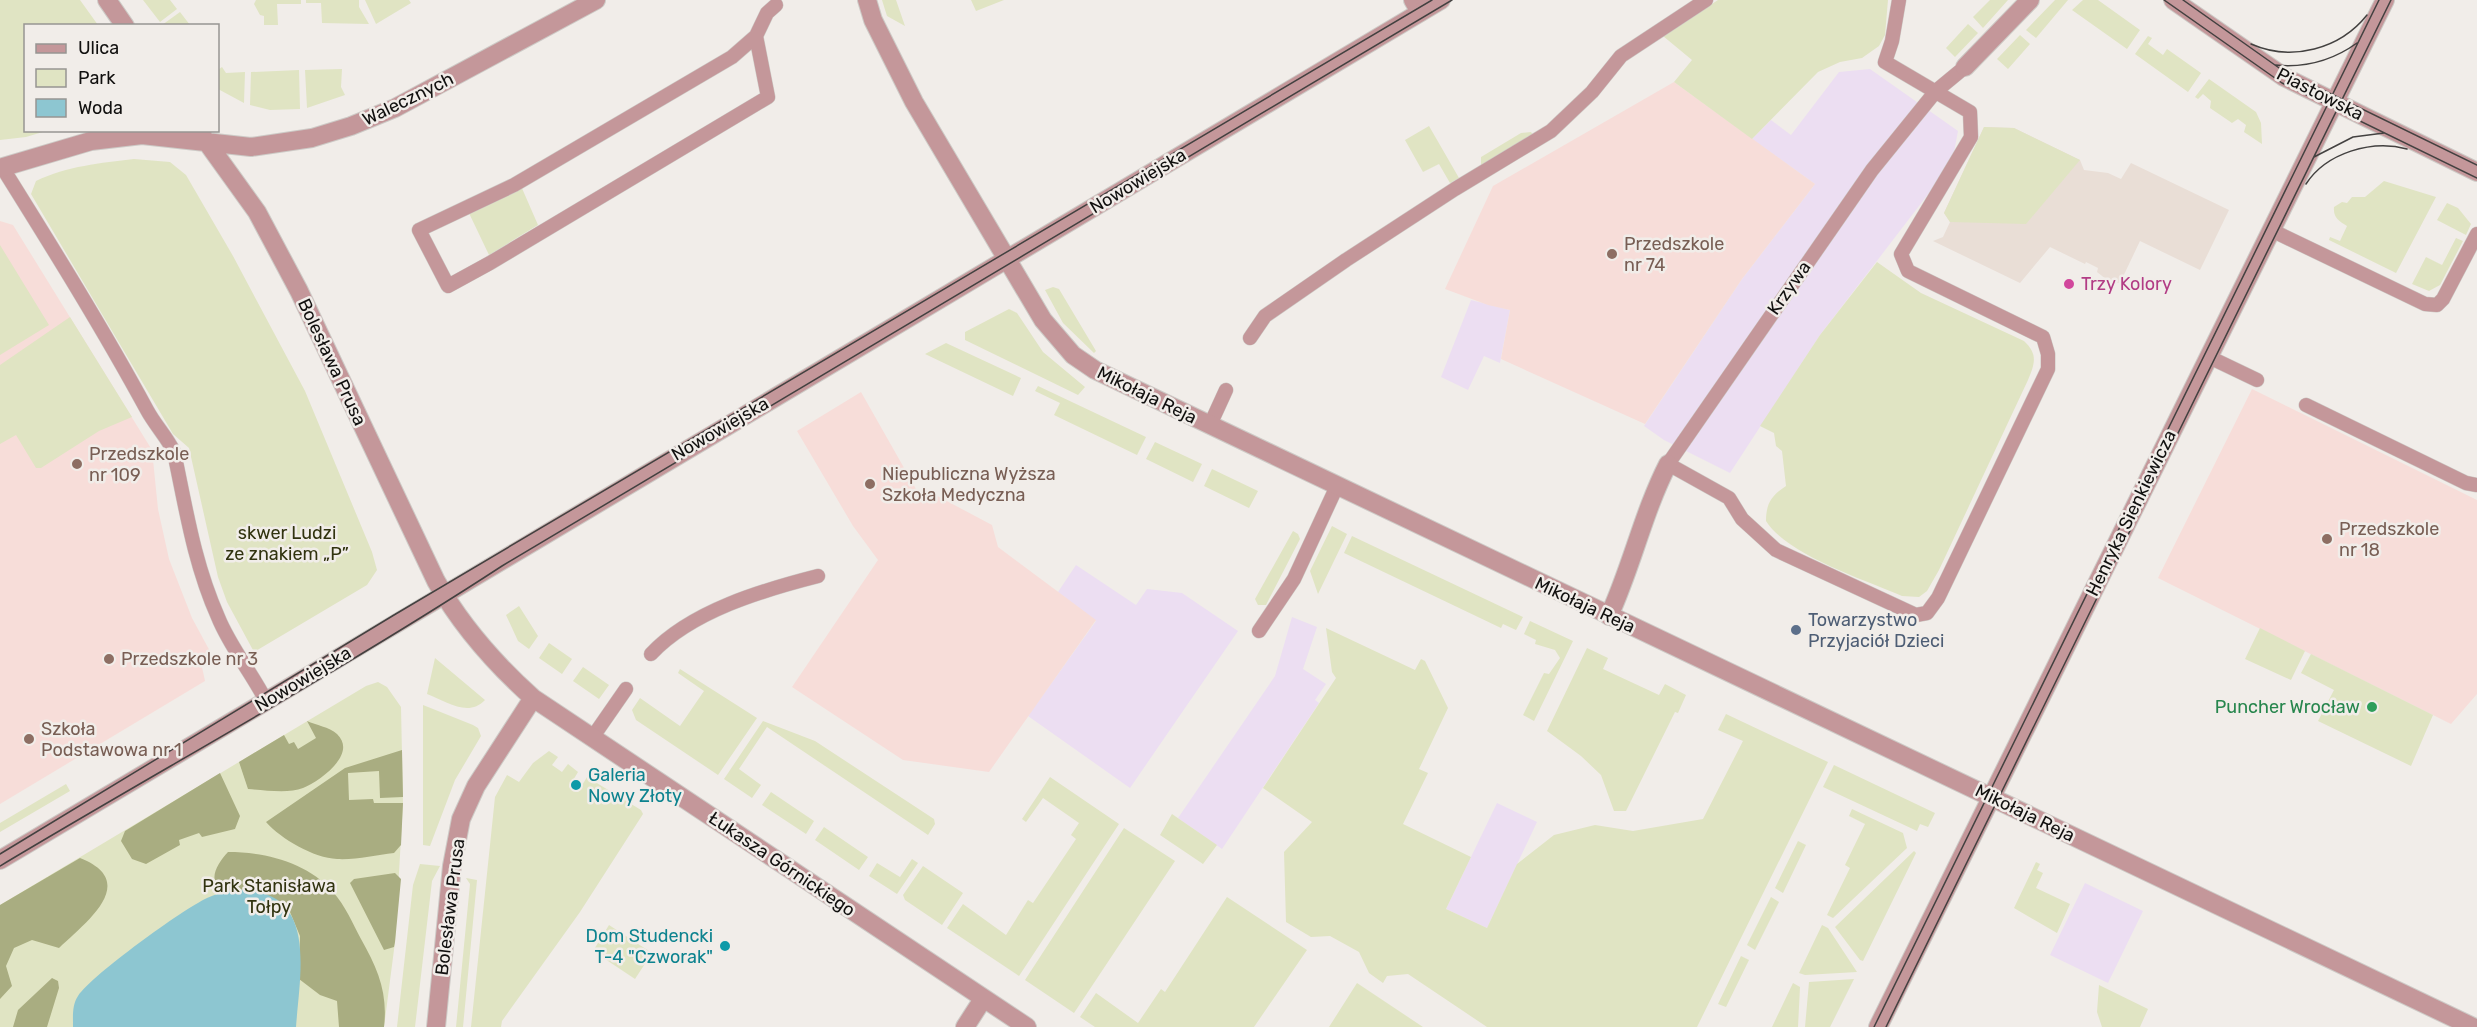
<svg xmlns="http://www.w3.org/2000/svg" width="2477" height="1027" font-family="Rubik,sans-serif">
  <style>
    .built { fill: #e9ded6 }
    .industrial { fill: #ecdef2 }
    .education { fill: #f7ddd9 }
    .green { fill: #e0e4c3 }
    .forest { fill: #a9ad81 }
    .water { fill: #8dc6d1 }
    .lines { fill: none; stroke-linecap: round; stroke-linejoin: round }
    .service-casing { stroke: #cdcac6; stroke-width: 15 }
    .minor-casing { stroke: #cdcac6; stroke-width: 20 }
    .tertiary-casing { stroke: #cdcac6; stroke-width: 20 }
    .service { stroke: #c4979a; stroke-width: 14 }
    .minor { stroke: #c4979a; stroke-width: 18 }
    .tertiary { stroke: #c4979a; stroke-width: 18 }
    .tram { stroke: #434140; stroke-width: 1.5 }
    .education-dot { fill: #8d6e63; stroke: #f1ede9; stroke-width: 2 }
    .hotel-dot { fill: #d1479c; stroke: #f1ede9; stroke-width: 2 }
    .service-dot { fill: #5c6f8a; stroke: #f1ede9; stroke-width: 2 }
    .leisure-dot { fill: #2e9e5b; stroke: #f1ede9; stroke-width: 2 }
    .culture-dot { fill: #0f9aa8; stroke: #f1ede9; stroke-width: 2 }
    .labels { text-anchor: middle; stroke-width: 5; stroke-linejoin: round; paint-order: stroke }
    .street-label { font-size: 18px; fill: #11100f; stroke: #f1ede9 }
    .education-label { font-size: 18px; fill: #785e54; stroke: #f1ede9; text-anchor: start }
    .hotel-label { font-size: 18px; fill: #b23c85; stroke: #f1ede9; text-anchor: start }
    .park-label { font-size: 18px; fill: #31330f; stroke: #f1ede9 }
    .service-label { font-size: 18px; fill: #4e5e75; stroke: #f1ede9; text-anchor: start }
    .leisure-label { font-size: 18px; fill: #27864d; stroke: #f1ede9; text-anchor: end }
    .culture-label { font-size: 18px; fill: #0d838f; stroke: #f1ede9; text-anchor: start }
  </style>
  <rect width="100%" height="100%" fill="#f1ede9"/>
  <!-- built -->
  <path class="built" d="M 1984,127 L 2014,128 L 2080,160 L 2084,170 L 2108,173 L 2121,179 L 2131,163 L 2229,210 L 2200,270 L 2140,241 L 2120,283 L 2111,283 L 2097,272 L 2098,268 L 2086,262 L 2085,264 L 2050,247 L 2020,283 L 1933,241 L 1943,237 L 1950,222 L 1944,213 Z"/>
  <!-- industrial -->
  <path class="industrial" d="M 1870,69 L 1958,131 L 1952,163 L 1820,335 L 1730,473 L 1664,440 L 1644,426 L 1742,279 L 1815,184 L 1752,139 L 1771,120 L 1791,135 L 1839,72 Z
    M 1471,300 L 1510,310 L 1500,363 L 1484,356 L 1468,390 L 1441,377 Z
    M 1076,565 L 1136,605 L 1147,589 L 1182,593 L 1238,631 L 1130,788 L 1028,716 L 1096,621 L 1058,592 Z
    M 1292,617 L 1317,627 L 1303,669 L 1326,684 L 1315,700 L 1319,703 L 1222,849 L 1178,818 L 1275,676 Z
    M 1497,803 L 1537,822 L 1487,928 L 1446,909 Z
    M 2085,883 L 2143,911 L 2108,983 L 2050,955 Z"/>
  <!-- education -->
  <path class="education" d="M 1674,82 L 1815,184 L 1742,279 L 1645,424 L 1501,359 L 1510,310 L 1488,305 L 1445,289 L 1493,186 Z
    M 0,221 L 13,225 L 152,450 L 158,509 L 169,559 L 192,618 L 212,655 L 205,660 L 202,667 L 205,681 L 0,804 Z
    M 2252,389 L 2477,500 L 2477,694 L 2451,724 L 2158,578 Z
    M 861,392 L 920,496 L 926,490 L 992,525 L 998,547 L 1096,620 L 989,772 L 903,760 L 792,687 L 878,560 L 853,526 L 797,431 Z"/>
  <!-- green -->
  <path class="green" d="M 0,0 L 80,0 L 98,25 L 26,26 L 26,130 L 46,131 L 26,137 L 0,140 Z
    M 143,0 L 170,0 L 177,9 L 160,22 Z
    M 256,0 L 301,0 L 301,4 L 277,4 L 278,25 L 264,25 L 264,16 L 260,15 L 254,4 Z
    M 306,0 L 359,0 L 359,7 L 369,24 L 322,23 L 321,3 L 306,3 Z
    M 365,0 L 409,0 L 411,3 L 376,24 Z
    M 882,0 L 896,0 L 905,26 L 887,16 Z
    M 971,0 L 1004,0 L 976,11 Z
    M 1718,0 L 1888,0 L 1885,35 L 1879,46 L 1862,58 L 1840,62 L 1818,72 L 1752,139 L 1674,82 L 1692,60 L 1663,36 Z
    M 1990,0 L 2008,0 L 1983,28 L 1973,17 Z
    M 2055,0 L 2068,0 L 2036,38 L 2026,30 Z
    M 2083,0 L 2098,0 L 2140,30 L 2127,49 L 2072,10 Z
    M 180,12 L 190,25 L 162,25 Z
    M 1968,24 L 1978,33 L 1955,57 L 1946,48 Z
    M 2020,35 L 2030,44 L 2008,69 L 1997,59 Z
    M 2148,36 L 2152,38 L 2148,44 L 2163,55 L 2167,49 L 2201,73 L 2188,92 L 2135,54 Z
    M 222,67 L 226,73 L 245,72 L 244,103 L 218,89 L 218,70 Z
    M 342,69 L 341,87 L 345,95 L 307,108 L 305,70 Z
    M 299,70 L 300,109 L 270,110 L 250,105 L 251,72 Z
    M 2209,79 L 2256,112 L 2261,123 L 2262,144 L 2244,132 L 2246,125 L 2238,119 L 2232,123 L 2210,108 L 2211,101 L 2203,94 L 2198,99 L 2195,97 Z
    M 1429,126 L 1459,178 L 1450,183 L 1439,164 L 1423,172 L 1405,140 Z
    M 1984,127 L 2014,128 L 2080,160 L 2026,224 L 1950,222 L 1944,213 Z
    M 1531,132 L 1533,135 L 1481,166 L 1481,157 L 1521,133 Z
    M 134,159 L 170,162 L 186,175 L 233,256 L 305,391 L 372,552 L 377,570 L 367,585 L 254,652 L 227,602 L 218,577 L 189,448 L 173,434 L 31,194 L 36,181 C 67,166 101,163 134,159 Z
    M 2384,181 L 2436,197 L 2396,273 L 2329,240 L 2330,237 L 2340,241 L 2347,226 C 2339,221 2333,218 2334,207 L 2342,202 L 2347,203 L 2352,197 L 2365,197 Z
    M 521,186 L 538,225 L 489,255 L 468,211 Z
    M 2447,203 L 2458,208 L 2471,224 L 2466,235 L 2437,220 Z
    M 2456,238 L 2463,241 L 2440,285 L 2429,291 L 2412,284 L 2426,257 L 2442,265 Z
    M 0,245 L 49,325 L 0,355 Z
    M 1877,262 L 1921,293 L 2024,341 C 2038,354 2035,363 2028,380 L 1939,570 L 1927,591 L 1919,597 L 1902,596 C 1865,580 1787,555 1766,521 C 1766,503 1772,495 1786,486 L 1782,451 L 1776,446 L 1774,433 L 1760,426 L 1820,335 Z
    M 1053,287 L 1059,289 L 1096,351 L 1094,353 L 1063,323 L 1045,290 Z
    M 1009,309 L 1017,313 L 1043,352 L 1085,387 L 1078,395 L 965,340 L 965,332 Z
    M 70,317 L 132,417 L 99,431 L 41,468 L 36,468 L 16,435 L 0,444 L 0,365 Z
    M 946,343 L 1021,378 L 1013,396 L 925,354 Z
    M 1038,386 L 1146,437 L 1137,455 L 1054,415 L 1060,403 L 1035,391 Z
    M 1155,442 L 1202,464 L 1193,482 L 1146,459 Z
    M 1212,469 L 1258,491 L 1249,508 L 1204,486 Z
    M 1332,526 L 1347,534 L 1318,594 L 1310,571 Z
    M 1293,531 L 1298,534 L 1300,539 L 1266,605 L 1258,605 L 1255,599 Z
    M 1352,536 L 1523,617 L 1516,630 L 1503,624 L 1501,628 L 1344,553 Z
    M 519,606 L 538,636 L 529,649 L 518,641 L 506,615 Z
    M 1530,621 L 1573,641 L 1534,721 L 1523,715 L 1544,673 L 1549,674 L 1560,658 L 1555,650 L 1535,644 L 1536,640 L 1524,634 Z
    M 1326,628 L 1415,670 L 1421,659 L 1425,661 L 1448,708 L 1419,769 L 1428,773 L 1403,824 L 1471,857 L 1446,909 L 1487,928 L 1517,864 L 1554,835 L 1595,825 L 1633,831 L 1703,819 L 1743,741 L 1718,730 L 1726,714 L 1828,762 L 1697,1027 L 1487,1027 L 1408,974 L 1387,976 L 1383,983 L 1369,973 L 1359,952 L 1330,936 L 1311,937 L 1286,922 L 1284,852 L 1312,822 L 1263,788 L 1336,678 L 1332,672 Z
    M 2260,628 L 2305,651 L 2291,680 L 2245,659 Z
    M 549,643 L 572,659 L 562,674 L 539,658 Z
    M 1587,648 L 1608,658 L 1603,669 L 1659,695 L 1665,684 L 1686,695 L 1678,713 L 1675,712 L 1626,811 L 1614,811 L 1601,775 L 1581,756 L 1547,731 Z
    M 2311,654 L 2433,715 L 2411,766 L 2318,721 L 2334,690 L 2301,673 Z
    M 435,658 L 485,700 C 468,718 446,701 427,694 Z
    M 583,667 L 609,685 L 599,699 L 573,681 Z
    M 680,669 L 757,718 L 718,775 L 636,720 L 632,710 L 640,698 L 680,726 L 704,691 L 678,673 Z
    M 378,682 L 387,687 L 401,707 L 403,803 L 395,942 L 384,1027 L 0,1027 L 0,905 L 366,686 Z
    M 423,705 L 473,725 L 478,728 L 481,736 L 455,780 L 430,846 L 423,845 Z
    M 763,721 L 815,741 L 934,819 L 935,824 L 928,835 L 767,727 L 739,769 L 761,785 L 752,798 L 724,779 Z
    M 549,751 L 558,757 L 552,765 L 562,772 L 568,764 L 578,772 L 569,787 L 578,792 L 587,777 L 641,810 L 643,814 L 580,912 L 502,1021 L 501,1027 L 471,1027 L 495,797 L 507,775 L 519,782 L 533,763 Z
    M 1834,765 L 1935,813 L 1928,827 L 1920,824 L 1917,831 L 1823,787 Z
    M 1050,777 L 1119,824 L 1019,976 L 947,928 L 963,904 L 1006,935 L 1028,900 L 1033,903 L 1076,839 L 1071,835 L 1079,823 L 1043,798 L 1026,822 L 1022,819 Z
    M 66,784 L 70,791 L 0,832 L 0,823 Z
    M 771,792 L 814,821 L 806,834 L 762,805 Z
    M 1852,809 L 1903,833 L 1907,848 L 1833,918 L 1827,915 L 1850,868 L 1845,865 L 1865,824 L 1849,816 Z
    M 1172,814 L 1217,845 L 1203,864 L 1160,835 Z
    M 824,827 L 868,857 L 859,870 L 815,840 Z
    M 1124,828 L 1175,861 L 1074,1013 L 1025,980 Z
    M 1798,841 L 1806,845 L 1783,893 L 1775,888 Z
    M 1914,851 L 1916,853 L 1863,961 L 1860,960 L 1835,927 Z
    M 912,859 L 918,863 L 897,894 L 869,876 L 877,863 L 900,877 Z
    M 2036,862 L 2040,864 L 2037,870 L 2043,873 L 2036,888 L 2070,904 L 2057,933 L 2014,908 Z
    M 420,864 L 440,866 L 432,881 L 415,1027 L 397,1027 L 413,885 Z
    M 923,866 L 963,893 L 942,925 L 905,900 L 903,895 Z
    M 466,878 L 477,880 L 463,1027 L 456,1027 L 470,884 Z
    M 1227,897 L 1307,950 L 1254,1027 L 1095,1027 L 1080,1017 L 1096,993 L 1138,1023 L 1161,989 L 1165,992 Z
    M 1771,897 L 1779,902 L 1755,950 L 1747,945 Z
    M 609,925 L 652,953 L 635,979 L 593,951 Z
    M 1822,925 L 1828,928 L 1857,972 L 1805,975 L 1799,973 Z
    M 1741,956 L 1749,960 L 1726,1007 L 1718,1004 Z
    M 1854,979 L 1830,1027 L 1805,1027 L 1809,982 Z
    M 1357,983 L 1423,1027 L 1329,1027 Z
    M 1793,983 L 1800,987 L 1798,1027 L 1772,1027 Z
    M 2099,985 L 2148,1009 L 2140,1027 L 2102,1027 L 2097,1012 Z"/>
  <!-- forest -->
  <path class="forest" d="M 307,721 C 316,725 329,727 337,734 C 358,754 320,781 303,788 C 288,794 264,790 248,789 L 239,762 L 284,735 L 289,744 L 294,742 L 298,749 L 316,738 Z
    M 402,750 L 403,797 L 380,798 L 379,771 L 348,773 L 349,800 L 373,799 L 374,803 L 403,803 L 401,845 L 394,853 C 376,855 356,860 337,859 C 314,858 281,839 266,822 L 345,768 Z
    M 220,773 L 240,816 L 235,829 L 202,837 L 199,833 L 179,840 L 180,845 L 146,864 L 132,859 L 121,841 L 125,831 Z
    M 228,852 C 265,852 307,862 333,892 C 345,905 353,924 361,939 C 378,969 388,993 384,1027 L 339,1027 L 337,1001 L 320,995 L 299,979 L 300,936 L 290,912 L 248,889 L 224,892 C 206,881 217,864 228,852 Z
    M 80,858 C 141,882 85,923 59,948 L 32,940 L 14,948 L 6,966 L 12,986 L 0,999 L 0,905 Z
    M 395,873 L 401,879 L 395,942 L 394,947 L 384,950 L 350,883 L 354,879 Z
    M 52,978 L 58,981 L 59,988 L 47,1027 L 13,1027 L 18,1010 Z"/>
  <!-- water -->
  <path class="water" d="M 234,890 C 319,886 300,971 296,1027 L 73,1027 C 73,1016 72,1005 78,996 C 93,974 182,910 207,898 C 216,894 225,891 234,890 Z"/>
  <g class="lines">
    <defs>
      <path id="service" d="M 1899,0 L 1892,41 L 1885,62 L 1970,112 L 1971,137 L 1901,254 L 1908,271 L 2043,337 L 2048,354 L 2048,369 L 1938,598 L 1927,613 L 1916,615 L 1776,550 L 1742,519 L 1729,498 L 1668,464 L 1872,170 L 1936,91 L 1965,67
        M 756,36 L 768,97 L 490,263 L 448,286 L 419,230 L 514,185 L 732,57 L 756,36 L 767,13 L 776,5
        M 2,167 C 52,247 102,327 147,410 C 155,425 167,437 174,452 C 186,509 194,563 218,617 C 230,647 252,673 266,701
        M 2271,230 L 2425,304 L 2437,305 L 2443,299 L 2477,234
        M 1250,338 L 1265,316 L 1346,260 L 1455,189 L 1551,131 L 1592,92 L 1621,56 L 1706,0
        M 2209,357 L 2257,380
        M 2306,405 L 2466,483 L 2477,485
        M 1210,425 L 1226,390
        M 1259,631 L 1294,579 L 1337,486
        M 651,654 C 691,611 763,590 818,576
        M 592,738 L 626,689"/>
      <path id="minor" d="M 107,0 L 125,26
        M 867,0 L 873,20 L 914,102 L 1043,320 L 1073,355 L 1095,370 L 2473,1027
        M 1413,0 L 1420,12
        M 1965,67 L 2030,0
        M 198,130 L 257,212 L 299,291 L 436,581 C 462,627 494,663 533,698 L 1027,1027
        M 0,168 L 91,141 L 142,135 L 251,147 L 312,138 L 351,126 L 395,108 L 596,0
        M 1609,616 C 1632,566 1643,513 1668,464
        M 436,1027 L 452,866 L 461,819 L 476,786 L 533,698
        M 965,1027 L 983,999"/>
      <path id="tertiary" d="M 2173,0 L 2284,77 L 2477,172
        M 0,860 L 1441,0
        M 1878,1027 L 2385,0"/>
    </defs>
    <!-- service casing -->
    <use href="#service" class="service-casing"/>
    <!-- minor casing -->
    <use href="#minor" class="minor-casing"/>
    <!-- tertiary casing -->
    <use href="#tertiary" class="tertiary-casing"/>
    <!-- service -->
    <use href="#service" class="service"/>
    <!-- minor -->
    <use href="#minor" class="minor"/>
    <!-- tertiary -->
    <use href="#tertiary" class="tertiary"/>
    <!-- tram -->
    <path class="tram" d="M 2164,0 L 2282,83 L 2477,178
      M 2183,0 L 2282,70 L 2477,165
      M 2251,44 C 2292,62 2340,49 2367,15
      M 2275,65 C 2305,68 2332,61 2357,43
      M 2314,157 L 2353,137 L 2384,133
      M 2306,184 C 2326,153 2372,139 2407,149
      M 0,854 L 394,615 L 1432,0
      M 0,866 C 167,766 338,673 502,566 L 1452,0
      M 1874,1027 L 2379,0
      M 1886,1027 L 2391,0"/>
  </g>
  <!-- markers -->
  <g class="education-dot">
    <circle cx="1612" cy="254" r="6"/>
    <circle cx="77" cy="464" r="6"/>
    <circle cx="870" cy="484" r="6"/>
    <circle cx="2327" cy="539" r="6"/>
    <circle cx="109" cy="659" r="6"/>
    <circle cx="29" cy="739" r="6"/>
  </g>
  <circle class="hotel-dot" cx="2069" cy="284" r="6"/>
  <circle class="service-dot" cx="1796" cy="630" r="6"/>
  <circle class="leisure-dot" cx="2372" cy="707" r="6"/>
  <g class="culture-dot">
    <circle cx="576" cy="785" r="6"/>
    <circle cx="725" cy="946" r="6"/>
  </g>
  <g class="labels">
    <!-- street labels -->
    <g class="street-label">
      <text transform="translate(2320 94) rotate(27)" y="6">Piastowska</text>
      <text transform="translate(408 99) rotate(-26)" y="6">Walecznych</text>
      <text transform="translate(1138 181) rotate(-31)" y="6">Nowowiejska</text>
      <text transform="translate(1789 288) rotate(-55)" y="6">Krzywa</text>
      <text transform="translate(332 362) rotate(65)" y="6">Bolesława Prusa</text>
      <text transform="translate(1147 395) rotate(26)" y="6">Mikołaja Reja</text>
      <text transform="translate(720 429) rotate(-30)" y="6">Nowowiejska</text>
      <text transform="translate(2131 513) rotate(-64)" y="6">Henryka Sienkiewicza</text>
      <text transform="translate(1585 605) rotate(25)" y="6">Mikołaja Reja</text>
      <text transform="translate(303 679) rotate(-31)" y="6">Nowowiejska</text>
      <text transform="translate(2025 813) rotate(26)" y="6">Mikołaja Reja</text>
      <text transform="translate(782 864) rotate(34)" y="6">Łukasza Górnickiego</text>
      <text transform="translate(450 907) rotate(-83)" y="6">Bolesława Prusa</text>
    </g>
    <!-- education labels -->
    <g class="education-label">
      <text x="1624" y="250">Przedszkole<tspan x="1624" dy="21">nr 74</tspan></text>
      <text x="89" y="460">Przedszkole<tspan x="89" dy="21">nr 109</tspan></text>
      <text x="882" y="480">Niepubliczna Wyższa<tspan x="882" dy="21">Szkoła Medyczna</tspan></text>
      <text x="2339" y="535">Przedszkole<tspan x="2339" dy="21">nr 18</tspan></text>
      <text x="121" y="665">Przedszkole nr 3</text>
      <text x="41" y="735">Szkoła<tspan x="41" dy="21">Podstawowa nr 1</tspan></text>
    </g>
    <!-- hotel labels -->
    <g class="hotel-label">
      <text x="2081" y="290">Trzy Kolory</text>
    </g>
    <!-- park labels -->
    <g class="park-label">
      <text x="287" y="539">skwer Ludzi<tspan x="287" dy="21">ze znakiem „P”</tspan></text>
      <text x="269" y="892">Park Stanisława<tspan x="269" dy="21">Tołpy</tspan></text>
    </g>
    <!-- service labels -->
    <g class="service-label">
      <text x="1808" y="626">Towarzystwo<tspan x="1808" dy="21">Przyjaciół Dzieci</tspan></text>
    </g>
    <!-- leisure labels -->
    <g class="leisure-label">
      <text x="2360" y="713">Puncher Wrocław</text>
    </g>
    <!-- culture labels -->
    <g class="culture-label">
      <text x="588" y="781">Galeria<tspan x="588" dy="21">Nowy Złoty</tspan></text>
      <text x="713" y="942" text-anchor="end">Dom Studencki<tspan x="713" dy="21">T-4 "Czworak"</tspan></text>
    </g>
  </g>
  <!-- legend -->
  <rect x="24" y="24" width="195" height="108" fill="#f1ede9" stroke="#979592" stroke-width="1.5"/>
  <rect x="36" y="44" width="30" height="9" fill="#c4979a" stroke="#979592" stroke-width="1.5"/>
  <text x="78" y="54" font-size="18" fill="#11100f">Ulica</text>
  <rect x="36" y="69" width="30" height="18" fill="#e0e4c3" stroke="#979592" stroke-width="1.5"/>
  <text x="78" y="84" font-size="18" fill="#11100f">Park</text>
  <rect x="36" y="99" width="30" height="18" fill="#8dc6d1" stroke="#979592" stroke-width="1.5"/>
  <text x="78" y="114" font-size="18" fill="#11100f">Woda</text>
</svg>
